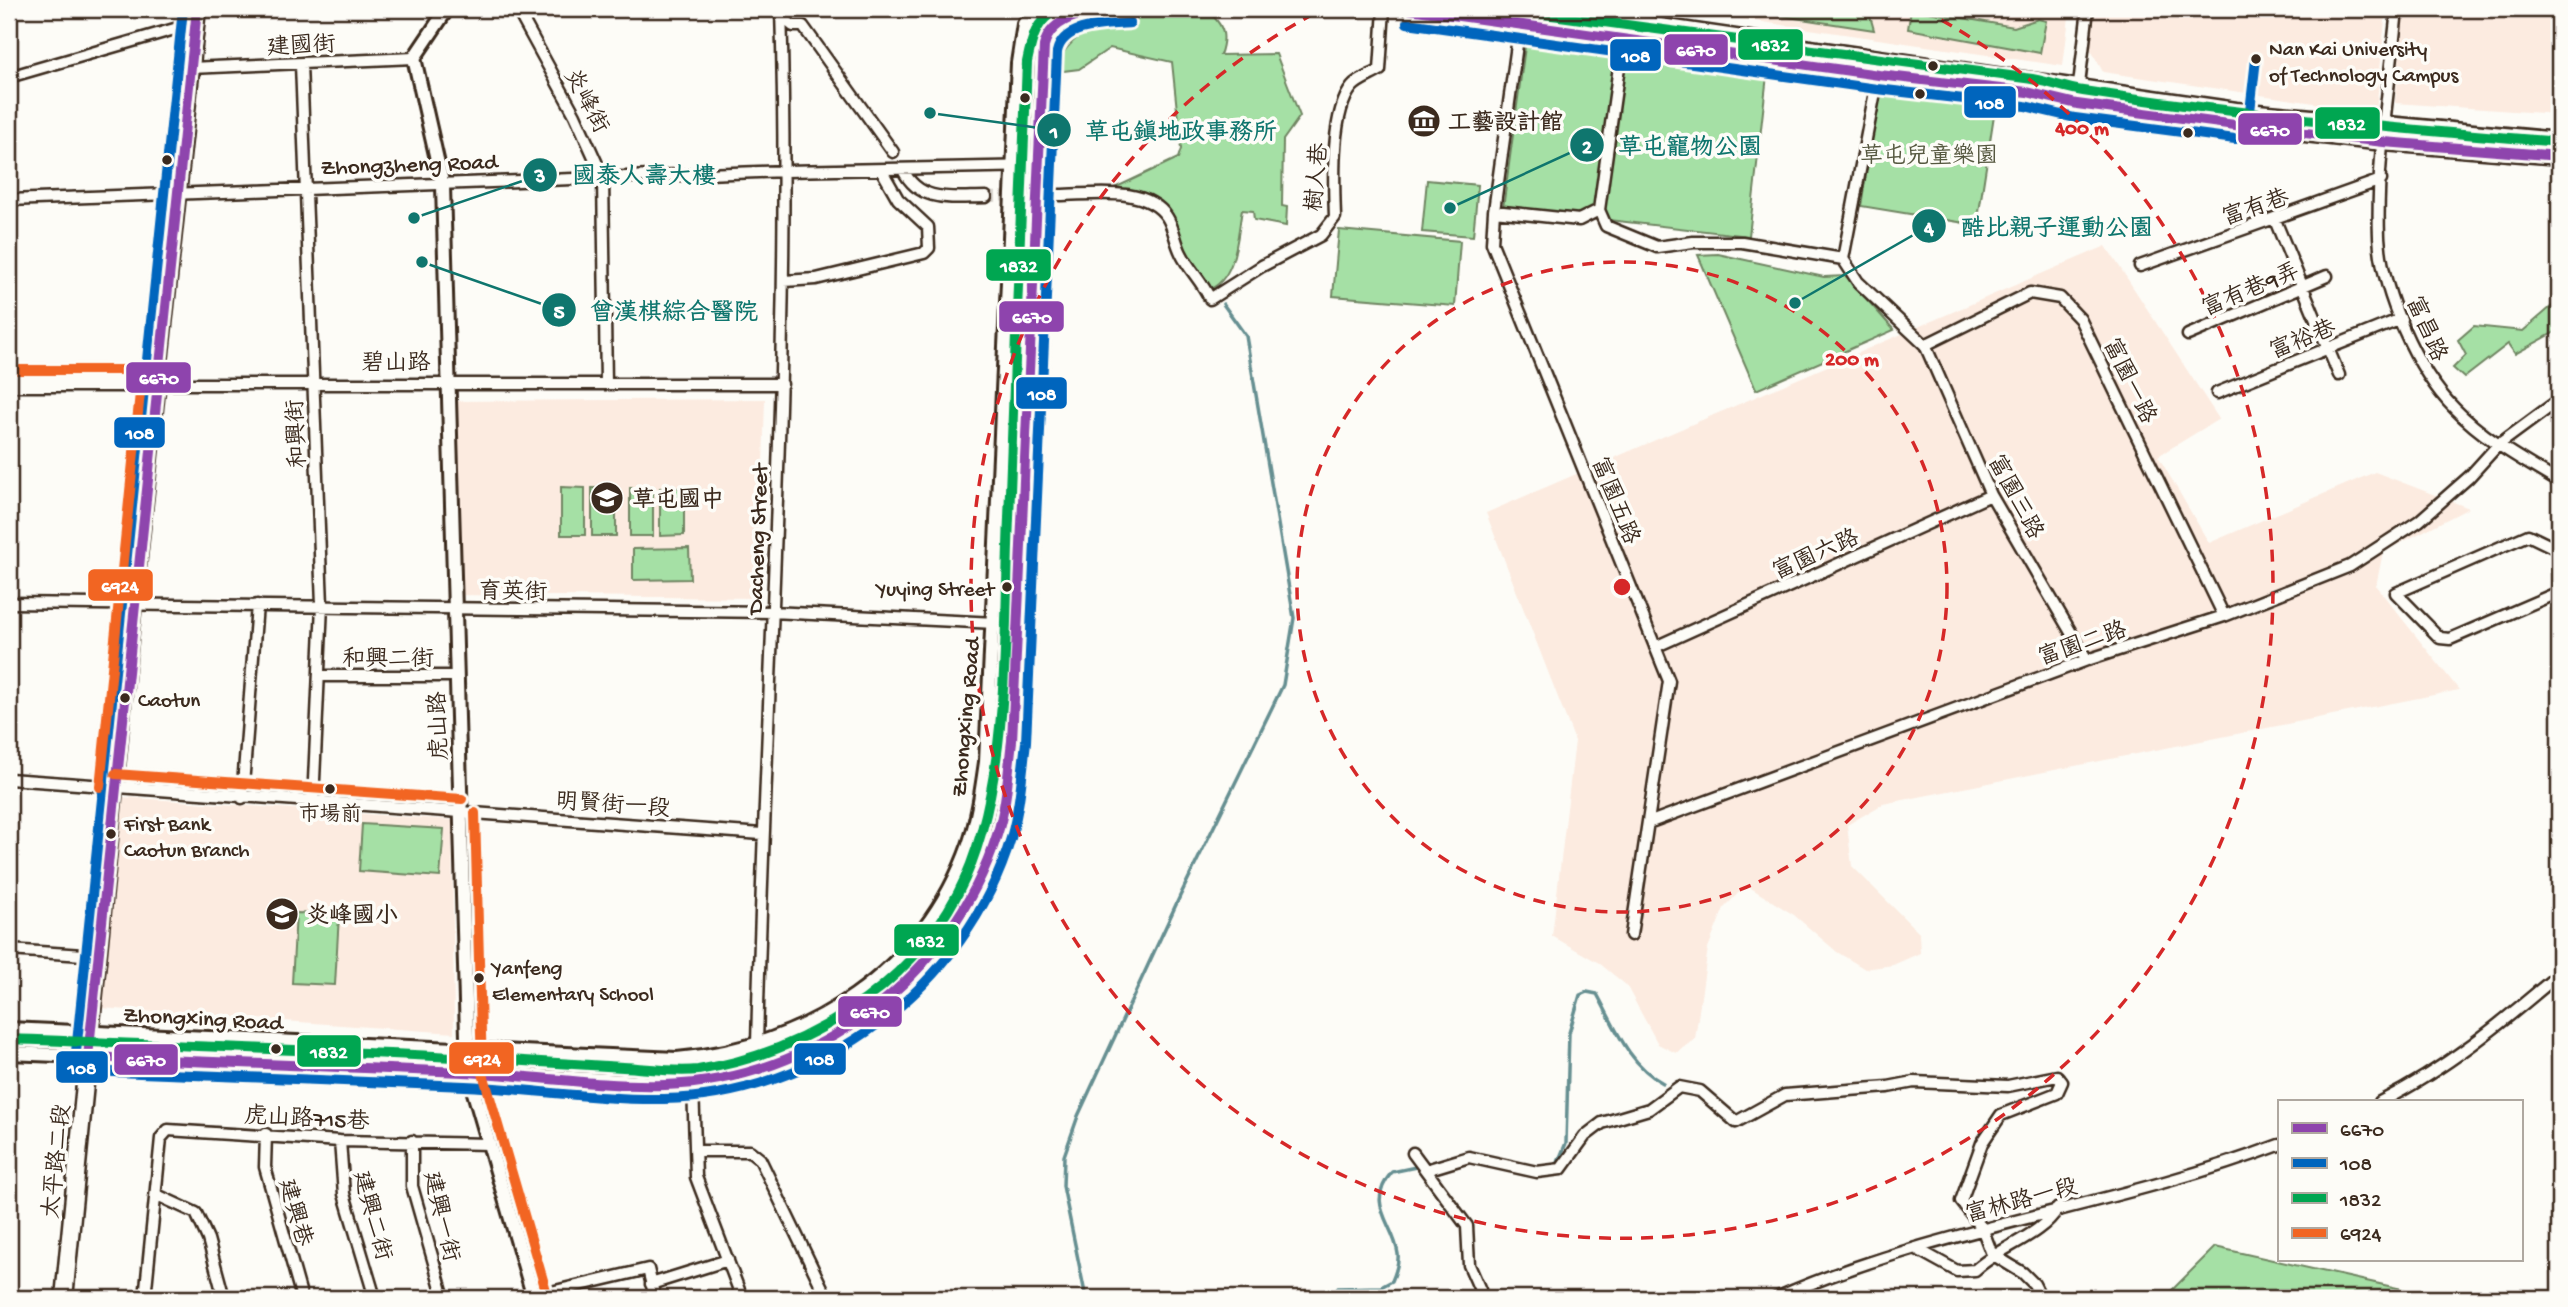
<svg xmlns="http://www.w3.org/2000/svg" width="2568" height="1307" font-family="'Gochi Hand','LXGW WenKai TC',sans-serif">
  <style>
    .built { fill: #fcebe0 }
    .green { fill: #a5e0a5; stroke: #708562; stroke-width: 2 }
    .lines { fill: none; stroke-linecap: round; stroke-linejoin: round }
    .stream { stroke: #668f91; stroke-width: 3.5 }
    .minor-tunnel { stroke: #d6d2cc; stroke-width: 10; stroke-dasharray: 10 5; stroke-linecap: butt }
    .minor-casing { stroke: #3b2a1e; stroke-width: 15 }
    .tertiary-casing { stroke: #3b2a1e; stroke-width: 18 }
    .secondary-casing { stroke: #3b2a1e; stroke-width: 19 }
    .primary-casing { stroke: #3b2a1e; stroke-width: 21 }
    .minor { stroke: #fdfcf7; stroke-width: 10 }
    .tertiary { stroke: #fdfcf7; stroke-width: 12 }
    .secondary { stroke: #fdfcf7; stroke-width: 14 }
    .primary { stroke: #fdfcf7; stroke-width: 16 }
    .bus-1-casing { stroke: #fdfcf7; stroke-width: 16 }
    .bus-2-casing { stroke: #fdfcf7; stroke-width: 16 }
    .bus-3-casing { stroke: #fdfcf7; stroke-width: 16 }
    .bus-4-casing { stroke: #fdfcf7; stroke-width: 16 }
    .bus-1 { stroke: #8e44ad; stroke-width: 10 }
    .bus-2 { stroke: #0065bd; stroke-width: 10 }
    .bus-3 { stroke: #00a651; stroke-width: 10 }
    .bus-4 { stroke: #f26522; stroke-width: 10 }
    .ring { fill: none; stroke: #d62828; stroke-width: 3.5; stroke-dasharray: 12 9 }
    .bus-dot { fill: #3b2a1e; stroke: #fdfcf7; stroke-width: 2.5 }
    .labels { text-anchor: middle; stroke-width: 7; stroke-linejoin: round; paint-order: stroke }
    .bus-label { font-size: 21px; fill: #3b2a1e; stroke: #fdfcf7; text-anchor: start }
    .street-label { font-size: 23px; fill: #3b2a1e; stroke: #fdfcf7 }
    .poi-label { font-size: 23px; font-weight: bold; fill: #3b2a1e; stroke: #fdfcf7; text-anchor: start }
    .park-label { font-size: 23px; fill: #565840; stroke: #fdfcf7 }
    .centre { fill: #d62828; stroke: #fdfcf7; stroke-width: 3.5 }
    .ring-label { font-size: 21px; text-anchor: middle; font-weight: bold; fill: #d62828; stroke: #fdfcf7; stroke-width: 7; stroke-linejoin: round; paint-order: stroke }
    .leader { fill: none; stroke: #0f766e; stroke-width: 2.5 }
    .callout-dot { fill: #0f766e; stroke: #fdfcf7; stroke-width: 2.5 }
    .mark-label { font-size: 21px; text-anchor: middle; font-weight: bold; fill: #fff }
    .callout-label { font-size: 24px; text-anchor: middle; font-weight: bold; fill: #0f766e; stroke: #fdfcf7; stroke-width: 7; stroke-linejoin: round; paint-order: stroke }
    .line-badge { stroke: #fdfcf7; stroke-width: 2.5 }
    .badge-label { font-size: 19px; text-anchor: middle; font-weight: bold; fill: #fff }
  </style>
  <rect width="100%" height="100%" fill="#fdfcf7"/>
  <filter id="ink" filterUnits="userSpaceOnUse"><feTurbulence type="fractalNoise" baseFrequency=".0143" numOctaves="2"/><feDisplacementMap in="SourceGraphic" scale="14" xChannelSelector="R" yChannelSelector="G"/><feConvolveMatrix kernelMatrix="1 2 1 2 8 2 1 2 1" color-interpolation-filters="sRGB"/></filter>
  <g filter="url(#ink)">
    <!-- built -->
    <path class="built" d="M 1673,9 L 2070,9 L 2063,66 Z
      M 2089,9 L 2386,9 L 2376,112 L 2103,72 L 2091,50 Z
      M 2404,9 L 2559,9 L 2557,114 L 2395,103 Z
      M 2106,246 L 2219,419 L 2158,456 L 2209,543 L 2375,472 L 2469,508 L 2383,552 L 2376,586 L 2459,690 L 1883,804 L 1847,825 L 1852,866 L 1919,933 L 1920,953 L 1893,965 L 1865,969 L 1837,952 L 1794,915 L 1746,885 L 1724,908 L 1708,948 L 1695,1039 L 1676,1053 L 1658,1044 L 1626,985 L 1599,963 L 1552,936 L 1575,741 L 1486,513 Z
      M 765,399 L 759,598 L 452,595 L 451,401 Z
      M 122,797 L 452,820 L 454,1033 L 101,1008 Z"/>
    <!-- green -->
    <path class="green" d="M 1736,9 L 1868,9 L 1874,30 Z
      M 1911,9 L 2014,27 L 2038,19 L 2046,21 L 2040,53 L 1908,29 Z
      M 1212,15 C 1225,28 1226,38 1220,55 L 1276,54 L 1300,116 L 1283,140 L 1282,206 L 1287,207 L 1286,226 L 1254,220 L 1253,211 L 1242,210 C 1237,236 1237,279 1208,290 L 1155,206 L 1106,192 L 1178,158 L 1181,149 L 1172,62 L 1110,48 L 1079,69 L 1055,72 C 1071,8 1162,16 1212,15 Z
      M 1527,32 L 1768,66 L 1749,236 L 1503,208 Z
      M 1880,84 L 1996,102 L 1977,225 L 1861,206 Z
      M 1427,180 L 1478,185 L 1473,236 L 1422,232 Z
      M 1339,230 L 1460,241 L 1455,306 L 1333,296 Z
      M 1718,254 L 1824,277 L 1846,276 L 1894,330 L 1756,390 L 1698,255 Z
      M 2559,300 L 2559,330 L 2515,354 L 2508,344 L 2464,378 L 2453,368 L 2466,355 L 2458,340 L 2474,326 L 2523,331 Z
      M 561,487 L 585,488 L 585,535 L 561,535 Z
      M 592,488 L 616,489 L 616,536 L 592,536 Z
      M 630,488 L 653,488 L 653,536 L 630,536 Z
      M 660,488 L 684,488 L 684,535 L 660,536 Z
      M 689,548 L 690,579 L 633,580 L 633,549 Z
      M 362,824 L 444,829 L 440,877 L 359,871 Z
      M 296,913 L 339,915 L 335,985 L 292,983 Z
      M 2215,1247 L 2442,1298 L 2164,1298 Z"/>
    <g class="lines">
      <!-- stream -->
      <path class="stream" d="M 1557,1165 L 1566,1143 L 1569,1033 L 1580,995 L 1587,992 L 1597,994 C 1615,1027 1629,1065 1663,1083
        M 1086,1298 L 1063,1186 L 1064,1156 L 1078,1116 L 1180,896 L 1283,685 L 1294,618 L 1246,336 L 1223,304
        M 1332,1298 L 1338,1288 L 1381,1287 L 1392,1281 C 1395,1274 1399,1263 1398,1254 C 1394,1223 1364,1205 1392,1172 L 1435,1163"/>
      <!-- minor-tunnel -->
      <path class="minor-tunnel" d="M 986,197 L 1059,195"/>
      <defs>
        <path id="minor" d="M 517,9 L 575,115 L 603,177 L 606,384
          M 1046,9 L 1060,23
          M 2397,9 C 2390,84 2376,161 2379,237 C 2382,292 2416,370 2455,409 C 2485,440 2523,460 2559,482
          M 781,16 L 793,26 L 803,26 L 893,152
          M 1520,23 L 1494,211 L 1579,220 L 1599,210 L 1623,38
          M 301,64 L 322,605 L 313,802
          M 190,68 L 414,58
          M 9,77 L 178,28 L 197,15
          M 2078,93 L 2088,9
          M 903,170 C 920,204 953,197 986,197
          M 1059,195 C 1092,195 1146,185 1167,217 C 1174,228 1175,241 1181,253 C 1189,270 1202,281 1210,299 L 1262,266 L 1321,235 L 1335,217 C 1334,185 1330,113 1352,87 C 1358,80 1372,75 1380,70 L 1384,9
          M 9,200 L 785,171 L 1037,166
          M 1599,210 L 1606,226 L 1657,247 L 1693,242 L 1742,242 L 1843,259 L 1858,282 L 1925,345 L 1991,495 L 2087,660
          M 1494,211 L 1492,243 L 1669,681 L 1631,935
          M 2275,220 L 2339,375
          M 1843,259 L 1879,71
          M 2140,266 L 2381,180
          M 784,281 L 816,279 L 924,253 L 929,248 L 928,227 L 898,199 L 882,171
          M 2188,335 L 2327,276
          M 1925,345 L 2030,293 L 2060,298 L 2080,319 L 2224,616
          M 155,384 L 782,384
          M 2217,393 L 2401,319
          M 2559,550 L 2528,535 L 2396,593 L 2440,638 L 2450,639 L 2559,592
          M 9,603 L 772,612 L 1016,624
          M 1655,647 L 1991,495
          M 320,676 L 457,676
          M 9,779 L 762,834
          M 242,798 L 257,605
          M 1648,823 L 2087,660 L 2224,616 L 2350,566 L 2419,521 L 2469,477 L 2498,445 L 2559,400
          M 9,950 L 98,956
          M 760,1071 L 757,1045 C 765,699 792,354 781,9
          M 693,1085 L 696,1177 L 742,1298
          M 2380,1102 C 2446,1069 2503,1022 2559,974
          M 266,1134 L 265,1167 L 302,1298
          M 340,1141 L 344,1194 L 375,1298
          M 412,1141 L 412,1186 L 444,1298
          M 696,1151 L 750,1151 L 760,1159 L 827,1298
          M 1413,1153 L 1467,1226 L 1469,1265 L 1480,1290
          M 1426,1170 L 1469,1157 L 1537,1172 L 1561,1169 L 1585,1136 L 1602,1123 L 1649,1109 L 1679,1087 L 1700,1091 L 1736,1122 L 1785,1095 L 1888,1087 L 1914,1082 L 2008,1086 L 2057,1076 L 2062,1082 L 2057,1093 L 2001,1115 L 1982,1143 L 1961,1201 L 1982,1228 L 1992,1254 L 2023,1273 L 2034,1284 L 2041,1298
          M 157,1195 L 196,1213 L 208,1239 L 224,1298
          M 1917,1249 L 1957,1271 L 1975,1270 C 2001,1246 2040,1237 2058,1208
          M 651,1284 L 728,1260
          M 534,1296 L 648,1269 L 655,1298
          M 145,1298 L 161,1138 L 168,1130 L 340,1141 L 490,1144
          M 1776,1298 C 1937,1227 2115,1207 2279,1145"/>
        <path id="tertiary" d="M 447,9 L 414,58 L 443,186 L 468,1072 L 534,1298
          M 1409,9 L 1520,23
          M 1541,9 L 1557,12
          M 9,1029 L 677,1059 C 807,1048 924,972 969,845 C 978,819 982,790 986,762 L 1018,63 L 1024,24 L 1040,9
          M 9,1053 L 468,1072 L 693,1085 L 760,1071 L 797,1056 L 865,1018 L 898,992 L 937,947 L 969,902 L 997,837 L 1005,794 L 1016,683 L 1041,64 C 1043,56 1043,44 1047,36 C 1059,12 1106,11 1129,9"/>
        <path id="secondary" d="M 9,384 L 155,384"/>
        <path id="primary" d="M 1557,12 L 2236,111 L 2559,141
          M 1520,23 L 1879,75 L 2027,92 L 2077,104 L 2235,125 L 2384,142 L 2559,156
          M 64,1298 L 123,697 L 197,9"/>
      </defs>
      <!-- minor casing -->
      <use href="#minor" class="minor-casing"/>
      <!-- tertiary casing -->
      <use href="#tertiary" class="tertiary-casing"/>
      <!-- secondary casing -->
      <use href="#secondary" class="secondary-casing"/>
      <!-- primary casing -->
      <use href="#primary" class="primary-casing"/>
      <!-- minor -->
      <use href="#minor" class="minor"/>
      <!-- tertiary -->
      <use href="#tertiary" class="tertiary"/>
      <!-- secondary -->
      <use href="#secondary" class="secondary"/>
      <!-- primary -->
      <use href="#primary" class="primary"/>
      <defs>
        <path id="bus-1" d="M 197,9 L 88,1057 C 213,1062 338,1067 463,1072 C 530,1075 598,1087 665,1085 C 814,1081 952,977 997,835 C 1007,805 1008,772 1012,741 L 1044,46 C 1052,11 1100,11 1129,9
          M 1409,9 L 1879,75 L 2027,92 L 2077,104 L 2235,125 L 2384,142 L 2559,156"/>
        <path id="bus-2" d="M 183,9 L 75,1062 L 87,1071 C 213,1076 339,1080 465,1086 C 531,1089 598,1100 664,1099 C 819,1096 967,986 1011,838 C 1020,807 1022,774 1026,742 L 1057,52 C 1063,23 1107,25 1130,23
          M 1407,23 L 1877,89 L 2025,106 L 2075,118 L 2235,139 L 2244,136 L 2248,129 L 2256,59"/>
        <path id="bus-3" d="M 1508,9 C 1680,33 1853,55 2025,78 C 2045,80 2063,88 2083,91 C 2241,115 2400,129 2559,142
          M 10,1039 C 165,1045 320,1050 475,1058 C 524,1061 574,1064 623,1067 C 647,1068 674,1073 698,1070 C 803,1053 907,990 958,893 C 1011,792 1004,631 1009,518 C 1015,366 1020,214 1027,62 C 1032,38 1035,22 1057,9"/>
        <path id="bus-4" d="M 9,370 L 155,370
          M 115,774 L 462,799
          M 100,787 L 141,383
          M 475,813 L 482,1070 L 547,1294"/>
      </defs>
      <!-- bus-1 casing -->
      <use href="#bus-1" class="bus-1-casing"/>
      <!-- bus-2 casing -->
      <use href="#bus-2" class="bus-2-casing"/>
      <!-- bus-3 casing -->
      <use href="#bus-3" class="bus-3-casing"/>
      <!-- bus-4 casing -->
      <use href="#bus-4" class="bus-4-casing"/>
      <!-- bus-1 -->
      <use href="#bus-1" class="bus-1"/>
      <!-- bus-2 -->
      <use href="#bus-2" class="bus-2"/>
      <!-- bus-3 -->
      <use href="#bus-3" class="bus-3"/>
      <!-- bus-4 -->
      <use href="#bus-4" class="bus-4"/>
    </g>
  </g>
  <!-- distance rings -->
  <g class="ring">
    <circle cx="1622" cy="587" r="325"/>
    <path d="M1923 10A651 651 0 1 1 1321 10"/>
  </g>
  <!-- icons -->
  <defs>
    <symbol id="museum-disc" viewBox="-11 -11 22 22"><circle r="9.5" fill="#3b2a1e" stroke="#fdfcf7"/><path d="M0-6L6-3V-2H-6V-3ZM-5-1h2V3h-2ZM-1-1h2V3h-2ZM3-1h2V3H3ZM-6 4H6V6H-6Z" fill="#fff"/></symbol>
    <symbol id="school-disc" viewBox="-11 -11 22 22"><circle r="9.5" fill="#3b2a1e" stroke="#fdfcf7"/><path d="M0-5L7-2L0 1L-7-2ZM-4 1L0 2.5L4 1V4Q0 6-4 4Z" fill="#fff"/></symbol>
  </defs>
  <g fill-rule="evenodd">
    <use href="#museum-disc" x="1405" y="102" width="38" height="38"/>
    <use href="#school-disc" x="588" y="479" width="38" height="38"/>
    <use href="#school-disc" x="263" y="895" width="38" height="38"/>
  </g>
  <!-- markers -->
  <g class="bus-dot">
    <circle cx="2256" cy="59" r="6"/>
    <circle cx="1933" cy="66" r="6"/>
    <circle cx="1920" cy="94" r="6"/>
    <circle cx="1025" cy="98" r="6"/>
    <circle cx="2188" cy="133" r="6"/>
    <circle cx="167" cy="160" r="6"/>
    <circle cx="1007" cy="587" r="6"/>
    <circle cx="125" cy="698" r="6"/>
    <circle cx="330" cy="789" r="6"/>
    <circle cx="111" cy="834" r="6"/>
    <circle cx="479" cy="978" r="6"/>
    <circle cx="276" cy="1049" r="6"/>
  </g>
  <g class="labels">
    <!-- bus labels -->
    <g class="bus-label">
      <text x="2269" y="55">Nan Kai University<tspan x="2269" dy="26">of Technology Campus</tspan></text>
      <text x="994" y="595" text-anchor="end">Yuying Street</text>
      <text x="138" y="706">Caotun</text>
      <text x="330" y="820" text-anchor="middle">市場前</text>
      <text x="124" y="830">First Bank<tspan x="124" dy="26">Caotun Branch</tspan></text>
      <text x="492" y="974">Yanfeng<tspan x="492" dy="26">Elementary School</tspan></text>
    </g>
    <!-- street labels -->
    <g class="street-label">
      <text transform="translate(301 44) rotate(-3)" y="8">建國街</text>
      <text transform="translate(588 100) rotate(62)" y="8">炎峰街</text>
      <text transform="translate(409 163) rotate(-2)" y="8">Zhongzheng Road</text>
      <text transform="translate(1315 177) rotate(-85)" y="8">樹人巷</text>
      <text transform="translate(2255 206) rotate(-19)" y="8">富有巷</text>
      <text transform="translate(2250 288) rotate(-23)" y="8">富有巷9弄</text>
      <text transform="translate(2428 328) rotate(66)" y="8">富昌路</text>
      <text transform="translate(2302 338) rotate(-22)" y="8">富裕巷</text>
      <text x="396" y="369">碧山路</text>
      <text transform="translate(2131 380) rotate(64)" y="8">富園一路</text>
      <text transform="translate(295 434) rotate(-93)" y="8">和興街</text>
      <text transform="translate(2017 496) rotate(62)" y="8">富園三路</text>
      <text transform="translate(1617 500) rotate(68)" y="8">富園五路</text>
      <text transform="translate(756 539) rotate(-88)" y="8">Dacheng Street</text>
      <text transform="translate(1815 553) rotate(-24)" y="8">富園六路</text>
      <text transform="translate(513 590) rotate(1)" y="8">育英街</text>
      <text transform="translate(2082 642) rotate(-19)" y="8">富園二路</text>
      <text x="388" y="665">和興二街</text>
      <text transform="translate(964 717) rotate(-85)" y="8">Zhongxing Road</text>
      <text transform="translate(437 726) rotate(-92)" y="8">虎山路</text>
      <text transform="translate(613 803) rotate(4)" y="8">明賢街一段</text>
      <text transform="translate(203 1017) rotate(3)" y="8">Zhongxing Road</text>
      <text transform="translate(307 1117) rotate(3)" y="8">虎山路715巷</text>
      <text transform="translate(55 1161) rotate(-84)" y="8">太平路二段</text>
      <text transform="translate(2021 1199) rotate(-15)" y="8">富林路一段</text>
      <text transform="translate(297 1212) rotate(74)" y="8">建興巷</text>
      <text transform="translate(374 1215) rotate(75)" y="8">建興二街</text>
      <text transform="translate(443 1216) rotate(77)" y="8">建興一街</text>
    </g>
    <!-- poi labels -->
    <g class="poi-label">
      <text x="1448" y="129">工藝設計館</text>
      <text x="632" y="506">草屯國中</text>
      <text x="306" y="922">炎峰國小</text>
    </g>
    <!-- park labels -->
    <g class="park-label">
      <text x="1929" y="162">草屯兒童樂園</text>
    </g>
  </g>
  <circle cx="1622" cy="587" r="10" class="centre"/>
  <g class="ring-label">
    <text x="2082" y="134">400 m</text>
    <text x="1852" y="365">200 m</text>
  </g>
  <!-- callouts -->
  <path class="leader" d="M930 113L1054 130M1450 208L1587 145M414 218L540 175M1795 303L1929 226M422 262L559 310"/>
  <g class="callout-dot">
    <circle cx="930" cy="113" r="7"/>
    <circle cx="1450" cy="208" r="7"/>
    <circle cx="414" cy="218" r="7"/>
    <circle cx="1795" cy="303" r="7"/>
    <circle cx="422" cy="262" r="7"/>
    <circle cx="1054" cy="130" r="18"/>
    <circle cx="1587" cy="145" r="18"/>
    <circle cx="540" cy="175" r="18"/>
    <circle cx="1929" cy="226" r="18"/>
    <circle cx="559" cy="310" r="18"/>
  </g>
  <g class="mark-label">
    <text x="1054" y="138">1</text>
    <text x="1587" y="153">2</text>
    <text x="540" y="182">3</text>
    <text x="1929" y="234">4</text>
    <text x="559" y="318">5</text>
  </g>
  <g class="callout-label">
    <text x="1181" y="139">草屯鎮地政事務所</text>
    <text x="1690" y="154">草屯寵物公園</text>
    <text x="644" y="183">國泰人壽大樓</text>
    <text x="2057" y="235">酷比親子運動公園</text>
    <text x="674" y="319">曾漢棋綜合醫院</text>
  </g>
  <g class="line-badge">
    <rect x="1737" y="28" width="67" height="33" rx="7" fill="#00a651"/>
    <rect x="1663" y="33" width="66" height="33" rx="7" fill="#8e44ad"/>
    <rect x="1609" y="38" width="53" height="34" rx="7" fill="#0065bd"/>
    <rect x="1963" y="85" width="54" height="34" rx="7" fill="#0065bd"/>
    <rect x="2314" y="106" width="67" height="34" rx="7" fill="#00a651"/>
    <rect x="2237" y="112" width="66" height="34" rx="7" fill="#8e44ad"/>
    <rect x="985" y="248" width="67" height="34" rx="7" fill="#00a651"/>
    <rect x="998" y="300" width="67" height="33" rx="7" fill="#8e44ad"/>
    <rect x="125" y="361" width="67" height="33" rx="7" fill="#8e44ad"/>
    <rect x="1015" y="376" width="53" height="34" rx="7" fill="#0065bd"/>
    <rect x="113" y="416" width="53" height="33" rx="7" fill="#0065bd"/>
    <rect x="87" y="568" width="67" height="34" rx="7" fill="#f26522"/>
    <rect x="893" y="923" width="67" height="34" rx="7" fill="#00a651"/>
    <rect x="837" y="995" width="66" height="33" rx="7" fill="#8e44ad"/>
    <rect x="296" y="1034" width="66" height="34" rx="7" fill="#00a651"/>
    <rect x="448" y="1041" width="67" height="34" rx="7" fill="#f26522"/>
    <rect x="793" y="1042" width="54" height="34" rx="7" fill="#0065bd"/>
    <rect x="113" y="1043" width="66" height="33" rx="7" fill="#8e44ad"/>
    <rect x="55" y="1050" width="54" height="34" rx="7" fill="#0065bd"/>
  </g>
  <g class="badge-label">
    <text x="1771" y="51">1832</text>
    <text x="1696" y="56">6670</text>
    <text x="1636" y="62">108</text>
    <text x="1990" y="109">108</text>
    <text x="2347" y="130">1832</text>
    <text x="2270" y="136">6670</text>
    <text x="1019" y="272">1832</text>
    <text x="1032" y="323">6670</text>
    <text x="159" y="384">6670</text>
    <text x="1042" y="400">108</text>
    <text x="140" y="439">108</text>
    <text x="120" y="592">6924</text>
    <text x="926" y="947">1832</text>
    <text x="870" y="1018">6670</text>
    <text x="329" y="1058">1832</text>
    <text x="482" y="1065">6924</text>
    <text x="820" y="1065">108</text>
    <text x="146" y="1066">6670</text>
    <text x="82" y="1074">108</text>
  </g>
  <!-- margin -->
  <rect width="2568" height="1307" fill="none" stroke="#fdfcf7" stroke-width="35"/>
  <rect x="18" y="18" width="2533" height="1272" fill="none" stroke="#3b2a1e" stroke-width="2.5" filter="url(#ink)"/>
  <!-- legend -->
  <rect x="2278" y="1100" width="245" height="161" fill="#fdfcf7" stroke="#afa8a0" stroke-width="2"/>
  <rect x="2292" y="1123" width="35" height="10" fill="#8e44ad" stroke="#afa8a0" stroke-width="2"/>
  <text x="2340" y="1136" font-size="21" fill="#3b2a1e">6670</text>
  <rect x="2292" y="1158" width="35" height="10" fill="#0065bd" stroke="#afa8a0" stroke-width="2"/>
  <text x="2340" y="1170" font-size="21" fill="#3b2a1e">108</text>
  <rect x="2292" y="1193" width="35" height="10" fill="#00a651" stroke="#afa8a0" stroke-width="2"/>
  <text x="2340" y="1206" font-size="21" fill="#3b2a1e">1832</text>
  <rect x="2292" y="1228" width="35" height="10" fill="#f26522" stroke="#afa8a0" stroke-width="2"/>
  <text x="2340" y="1240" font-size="21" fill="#3b2a1e">6924</text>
</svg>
